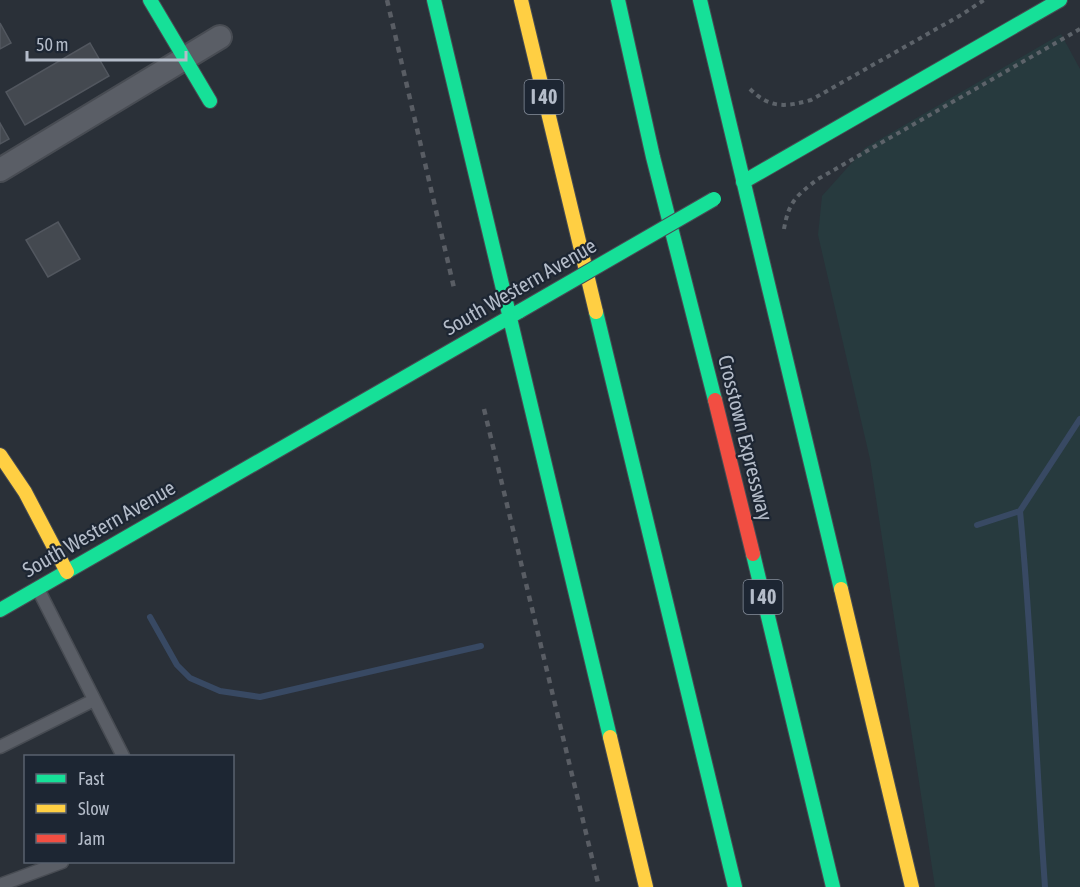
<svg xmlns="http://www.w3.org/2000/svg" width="1080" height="887" font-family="'Asap Condensed',sans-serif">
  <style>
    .green { fill: #273a3e }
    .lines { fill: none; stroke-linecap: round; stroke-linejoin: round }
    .stream { stroke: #384963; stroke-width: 6 }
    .building { fill: #444950; stroke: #52575f; stroke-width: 1.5 }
    .lane-casing { stroke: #484c53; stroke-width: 15 }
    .street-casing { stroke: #484c53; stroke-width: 26 }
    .fast-casing { stroke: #484c53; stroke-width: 16 }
    .slow-casing { stroke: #484c53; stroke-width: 16 }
    .jam-casing { stroke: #484c53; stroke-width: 16 }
    .path { stroke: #5d636a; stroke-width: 4; stroke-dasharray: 4.5 4.5; stroke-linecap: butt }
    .lane { stroke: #5a5e66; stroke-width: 12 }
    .street { stroke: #5a5e66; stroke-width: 22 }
    .fast { stroke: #16e098; stroke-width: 14 }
    .slow { stroke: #ffcf43; stroke-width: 14 }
    .jam { stroke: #f24e42; stroke-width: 14 }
    .rail { stroke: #595d64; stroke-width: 4.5; stroke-dasharray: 6 6; stroke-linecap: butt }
    .fast-bridge-casing { stroke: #484c55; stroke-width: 16; stroke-linecap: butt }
    .fast-bridge { stroke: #16e098; stroke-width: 14 }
    .labels { text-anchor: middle; stroke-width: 4.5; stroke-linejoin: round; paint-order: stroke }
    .shield { fill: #1d2633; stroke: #878f9c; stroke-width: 1.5 }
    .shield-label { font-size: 20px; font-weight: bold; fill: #b4bcc9 }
    .street-label { font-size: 21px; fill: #b4bcc9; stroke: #1d2633 }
  </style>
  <rect width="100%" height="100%" fill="#2a3038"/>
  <!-- green -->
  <path class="green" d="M 1061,34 L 1080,69 L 1080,887 L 935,887 L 870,459 L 818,235 L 822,196 L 865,148 Z"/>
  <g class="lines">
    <!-- stream -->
    <path class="stream" d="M 1020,511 C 1032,636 1036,762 1045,887
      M 977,525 L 1020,511 L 1080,419
      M 150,617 L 177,665 L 190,678 L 220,691 L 260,697 L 481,646"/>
  </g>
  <!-- building -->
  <path class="building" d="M 0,23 L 11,43 L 0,49 Z
    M 90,43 L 109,76 L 25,125 L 6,92 Z
    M 0,123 L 9,139 L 0,144 Z
    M 58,222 L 80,259 L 48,277 L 26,240 Z"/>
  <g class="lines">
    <defs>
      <path id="lane" d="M 38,589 L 123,756
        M 0,747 L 94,700
        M 0,885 L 62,862"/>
      <path id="street" d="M 0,170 L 220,37"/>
      <path id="fast" d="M 150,0 L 210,101
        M 434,0 L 610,737
        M 618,0 L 653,157 L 715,400
        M 700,0 L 841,589
        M 743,182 L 1060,0
        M 596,312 L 735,887
        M 753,554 L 833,887
        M 0,610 L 520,311"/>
      <path id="slow" d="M 521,0 L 596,312
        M 0,455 L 25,492 L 67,572
        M 841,589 L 912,887
        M 610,737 L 646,887"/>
      <path id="jam" d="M 715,400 L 753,554"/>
    </defs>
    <!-- lane casing -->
    <use href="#lane" class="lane-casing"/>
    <!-- street casing -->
    <use href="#street" class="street-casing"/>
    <!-- fast casing -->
    <use href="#fast" class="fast-casing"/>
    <!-- slow casing -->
    <use href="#slow" class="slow-casing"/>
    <!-- jam casing -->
    <use href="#jam" class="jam-casing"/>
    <!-- path -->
    <path class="path" d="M 750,89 C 770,109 786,107 811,100 L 961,15 L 984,0
      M 784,229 C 789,201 796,196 818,179 L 1080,29"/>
    <!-- lane -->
    <use href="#lane" class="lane"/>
    <!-- street -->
    <use href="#street" class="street"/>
    <!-- fast -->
    <use href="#fast" class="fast"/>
    <!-- slow -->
    <use href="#slow" class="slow"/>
    <!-- jam -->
    <use href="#jam" class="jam"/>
    <!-- rail -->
    <path class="rail" d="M 387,0 L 454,288
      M 484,409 L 599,887"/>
    <defs>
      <path id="fast-bridge" d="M 520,311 L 714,199"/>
    </defs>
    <!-- fast-bridge casing -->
    <use href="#fast-bridge" class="fast-bridge-casing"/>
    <!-- fast-bridge -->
    <use href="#fast-bridge" class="fast-bridge"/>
  </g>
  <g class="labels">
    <!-- shield labels -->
    <g class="shield">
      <rect x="524.5" y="80" width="39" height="34" rx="4.5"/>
      <rect x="743.5" y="580" width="39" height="34" rx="4.5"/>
    </g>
    <g class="shield-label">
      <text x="544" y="104">I 40</text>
      <text x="763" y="604">I 40</text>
    </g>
    <!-- street labels -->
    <g class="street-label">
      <text transform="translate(520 287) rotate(-30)" y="7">South Western Avenue</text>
      <text transform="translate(745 438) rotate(76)" y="7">Crosstown Expressway</text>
      <text transform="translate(99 529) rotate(-30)" y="7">South Western Avenue</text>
    </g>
  </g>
  <!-- legend -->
  <rect x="24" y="755" width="210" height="108" fill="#1d2633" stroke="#59626f" stroke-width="1.5"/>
  <rect x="36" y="774" width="30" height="9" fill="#16e098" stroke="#59626f" stroke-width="1.5"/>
  <text x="78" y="785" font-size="18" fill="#b4bcc9">Fast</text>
  <rect x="36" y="804" width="30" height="9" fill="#ffcf43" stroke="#59626f" stroke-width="1.5"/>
  <text x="78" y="815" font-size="18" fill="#b4bcc9">Slow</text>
  <rect x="36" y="834" width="30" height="9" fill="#f24e42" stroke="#59626f" stroke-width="1.5"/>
  <text x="78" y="845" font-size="18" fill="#b4bcc9">Jam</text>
  <!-- scale -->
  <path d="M27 51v9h159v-9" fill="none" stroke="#b4bcc9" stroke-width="3"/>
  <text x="36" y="51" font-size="18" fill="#b4bcc9" stroke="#1d2633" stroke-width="4.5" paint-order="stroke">50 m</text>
</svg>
